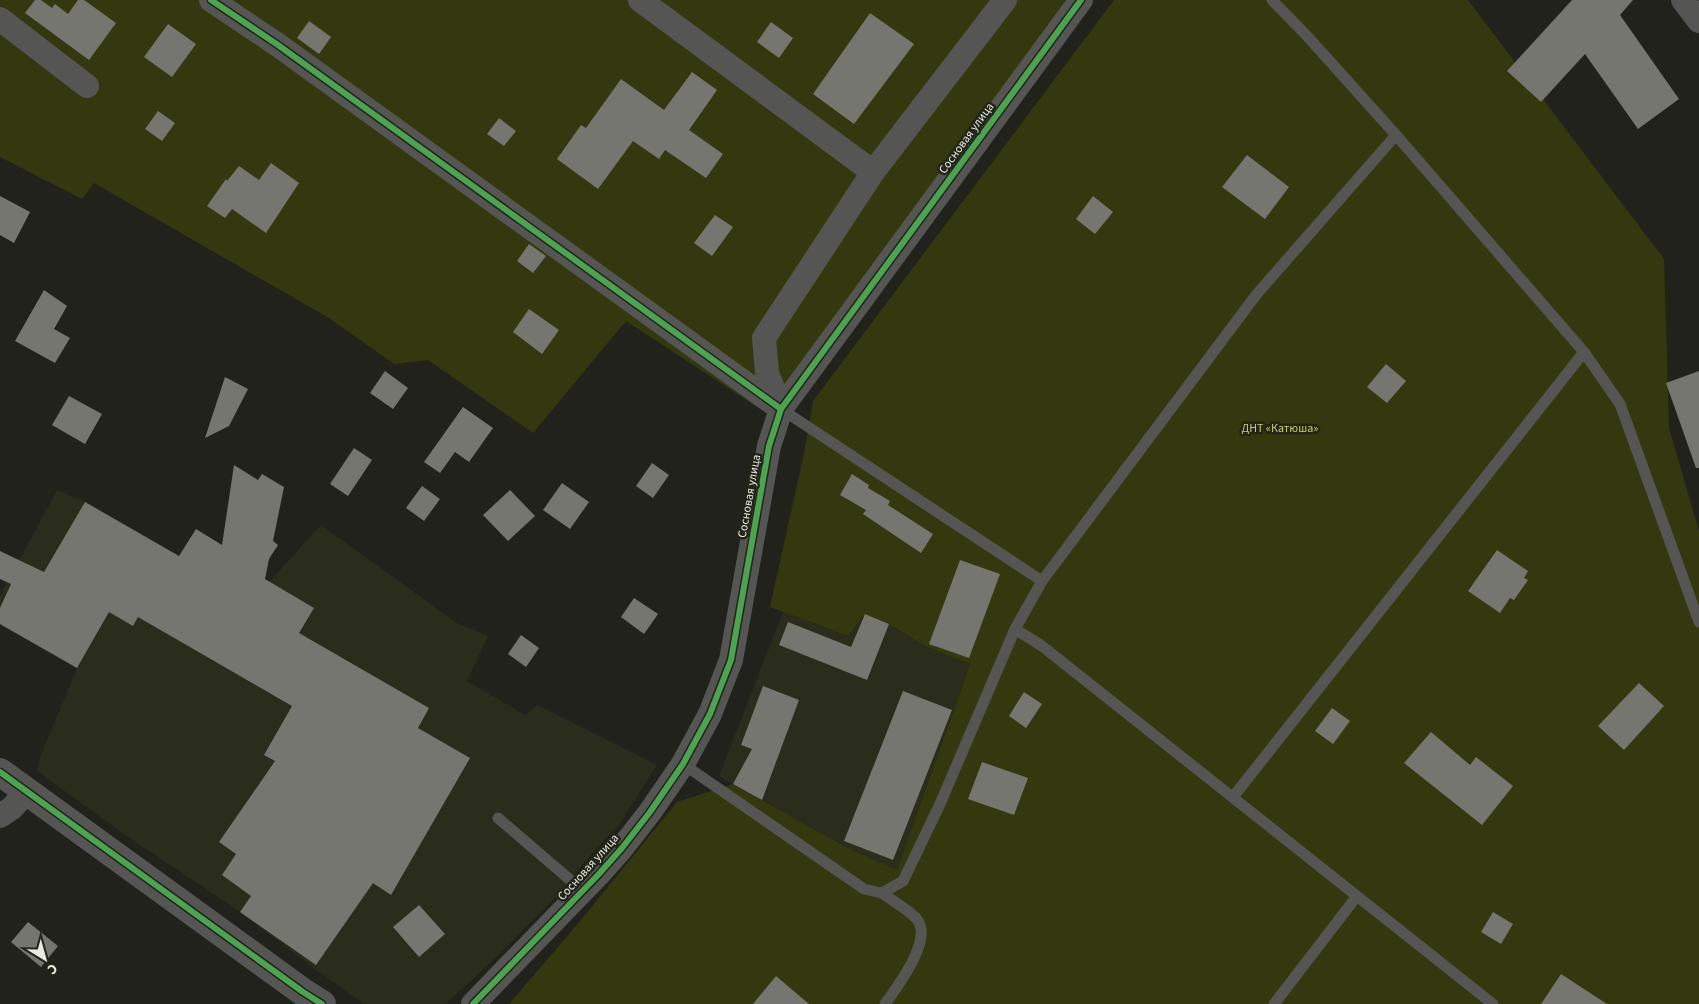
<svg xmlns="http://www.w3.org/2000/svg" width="1699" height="1004" font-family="'Source Sans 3',sans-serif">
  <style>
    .built { fill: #2a2c1c }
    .green { fill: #34380f }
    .building { fill: #757670 }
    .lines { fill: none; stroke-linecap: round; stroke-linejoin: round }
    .service { stroke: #555553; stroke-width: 11 }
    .minor { stroke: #555553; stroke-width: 24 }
    .tertiary { stroke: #555553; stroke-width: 28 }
    .cycleway-casing { stroke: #232519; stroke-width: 9 }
    .cycleway { stroke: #4ca352; stroke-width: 6 }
    .labels { text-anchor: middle; stroke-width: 5; stroke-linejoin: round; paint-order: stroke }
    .street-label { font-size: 12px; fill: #e8e9e2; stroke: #232519 }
    .park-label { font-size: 12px; fill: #c3d05e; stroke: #232519 }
  </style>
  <rect width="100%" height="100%" fill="#21221c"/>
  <!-- built -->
  <path class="built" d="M 57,490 L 85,502 L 258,601 L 269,582 L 321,525 L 457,623 L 488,636 L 467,681 L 525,715 L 537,705 L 657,765 L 619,825 L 591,855 L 559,894 L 482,971 L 445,1004 L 364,1004 L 313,968 L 240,912 L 125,835 L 37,771 L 40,757 L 77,668 L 0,625 L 0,596 Z
    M 783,612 L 848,636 L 865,614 L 889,624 L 927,647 L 970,663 L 897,871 L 846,847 L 719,776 Z"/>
  <!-- green -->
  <path class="green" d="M 0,0 L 1069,0 L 787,382 L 763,411 L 626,321 L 533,433 L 428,360 L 394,364 L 329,318 L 94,183 L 82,199 L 0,157 Z
    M 1114,0 L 1468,0 L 1664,259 L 1669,428 L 1699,531 L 1699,1004 L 509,1004 L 581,920 L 677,802 L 733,784 L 846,847 L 897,870 L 970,664 L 927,647 L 889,624 L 865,614 L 848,636 L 770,607 L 804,453 L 813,401 Z"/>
  <!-- building -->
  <path class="building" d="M 35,0 L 41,0 L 52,8 L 55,4 L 68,14 L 78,0 L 84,0 L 116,23 L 89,60 L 25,13 Z
    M 1572,0 L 1633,0 L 1620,15 L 1679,99 L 1638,129 L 1585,54 L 1541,102 L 1507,71 Z
    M 870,13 L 914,44 L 854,124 L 813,94 Z
    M 309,21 L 331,37 L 319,54 L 297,38 Z
    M 771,22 L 793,38 L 779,58 L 757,42 Z
    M 168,24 L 196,44 L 172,77 L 144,57 Z
    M 692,72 L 717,90 L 689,130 L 723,154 L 706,178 L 665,150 L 659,159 L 633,141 L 598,189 L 557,159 L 581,125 L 586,128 L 621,79 L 664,110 Z
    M 158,111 L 175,123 L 162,141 L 145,129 Z
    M 499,118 L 516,131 L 504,146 L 487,134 Z
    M 1247,155 L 1289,187 L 1265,219 L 1222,187 Z
    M 271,163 L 299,183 L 266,233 L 232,209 L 225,218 L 207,206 L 226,179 L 227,181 L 239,166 L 259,180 Z
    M 0,196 L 30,212 L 14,243 L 0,235 Z
    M 1093,196 L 1113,212 L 1095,234 L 1076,219 Z
    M 715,215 L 733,227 L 712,256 L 694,243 Z
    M 529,244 L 546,256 L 533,273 L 517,261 Z
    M 44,290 L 67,306 L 54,329 L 70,338 L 55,363 L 15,341 Z
    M 529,309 L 559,330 L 542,354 L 513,332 Z
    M 1386,364 L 1406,381 L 1387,403 L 1367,387 Z
    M 385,371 L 408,388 L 393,409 L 370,393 Z
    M 1699,371 L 1699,468 L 1696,468 L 1666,383 Z
    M 225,377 L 248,389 L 229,426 L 205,438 Z
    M 69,396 L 102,414 L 85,444 L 52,425 Z
    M 463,407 L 493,428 L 469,462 L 455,452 L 440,473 L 424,462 Z
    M 354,448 L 372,460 L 348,496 L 330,484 Z
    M 652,463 L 669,475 L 653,498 L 636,486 Z
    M 234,465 L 258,480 L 262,474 L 284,487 L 273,541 L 278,545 L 269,559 L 265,579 L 314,608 L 299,633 L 429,708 L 418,728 L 470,758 L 391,895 L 373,883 L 316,965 L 240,912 L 251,896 L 222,875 L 236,854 L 219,842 L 275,761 L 264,755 L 292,706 L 138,617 L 133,626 L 109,612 L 77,668 L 0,624 L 0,608 L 11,584 L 0,579 L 0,551 L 44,572 L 85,502 L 179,556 L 196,529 L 222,545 Z
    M 852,474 L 869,485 L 868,488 L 890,501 L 888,505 L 933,534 L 921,553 L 863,514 L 866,510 L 840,495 Z
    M 562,483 L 589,502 L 570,529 L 543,510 Z
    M 422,486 L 440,499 L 424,521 L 406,508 Z
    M 510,490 L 535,516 L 508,541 L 483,515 Z
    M 1497,550 L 1528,571 L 1524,578 L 1528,580 L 1514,600 L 1510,598 L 1500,613 L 1468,591 Z
    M 960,560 L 1000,574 L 969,658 L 929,644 Z
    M 634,598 L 658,614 L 644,634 L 621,617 Z
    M 865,614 L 889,624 L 867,680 L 779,645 L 788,622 L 851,647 Z
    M 521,635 L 539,648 L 526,667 L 508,654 Z
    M 1639,683 L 1664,706 L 1624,750 L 1598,726 Z
    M 763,686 L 799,700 L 762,800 L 733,784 L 752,749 L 741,745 Z
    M 903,691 L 952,710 L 893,860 L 844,841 Z
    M 1024,692 L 1042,704 L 1026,728 L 1009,716 Z
    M 1332,708 L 1350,721 L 1333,744 L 1315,731 Z
    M 1431,732 L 1470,765 L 1476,757 L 1513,786 L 1482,825 L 1404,763 Z
    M 982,762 L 1028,778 L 1014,815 L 968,799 Z
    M 419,905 L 445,934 L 419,957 L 393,927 Z
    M 1493,912 L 1513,924 L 1501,944 L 1481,932 Z
    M 28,922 L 58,946 L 41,967 L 11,942 Z
    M 1561,974 L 1607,1004 L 1541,1004 Z
    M 776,976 L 809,1004 L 753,1004 Z"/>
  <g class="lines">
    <!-- service -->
    <path class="service" d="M 1272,0 L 1308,37 L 1396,135 L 1584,352 L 1620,404 L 1699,622
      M 781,409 L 1042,581 L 1015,629 L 1042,646 L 1493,1004
      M 1042,581 L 1256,295 L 1396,135
      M 683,764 L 864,889 L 882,893 L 903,881 L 940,804 L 1015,629
      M 1233,797 L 1584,352
      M 498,818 L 583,891
      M 882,893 C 893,901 907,909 916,918 C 935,938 897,987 885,1004
      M 1274,1004 L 1357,896"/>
    <!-- minor -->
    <path class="minor" d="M 211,0 L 278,45 L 781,409
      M 640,0 L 873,172
      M 1683,0 L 1699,21
      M 0,19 L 87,86
      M 781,409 L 767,373 L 764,338 L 873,172 L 1005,0
      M 0,816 L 12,808 L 26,792
      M 473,1004 L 598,875 L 622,848 L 650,812 L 683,764 L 710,714 L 731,660 L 769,446 L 781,409 L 1081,0"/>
    <!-- tertiary -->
    <path class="tertiary" d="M 0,772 L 303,992 L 322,1004"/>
    <defs>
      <path id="cycleway" d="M 211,0 L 278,45 L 781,409
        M 0,772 L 303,992 L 322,1004
        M 473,1004 L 598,875 L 622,848 L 650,812 L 683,764 L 710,714 L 731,660 L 769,446 L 781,409 L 1081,0"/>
    </defs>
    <!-- cycleway casing -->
    <use href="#cycleway" class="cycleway-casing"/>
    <!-- cycleway -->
    <use href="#cycleway" class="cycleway"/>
  </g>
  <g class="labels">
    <!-- street labels -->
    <g class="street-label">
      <text transform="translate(966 138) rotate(-54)" y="4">Сосновая улица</text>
      <text transform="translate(749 496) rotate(-80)" y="4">Сосновая улица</text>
      <text transform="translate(588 867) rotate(-48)" y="4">Сосновая улица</text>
    </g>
    <!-- park labels -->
    <g class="park-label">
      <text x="1280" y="432">ДНТ «Катюша»</text>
    </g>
  </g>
  <!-- north arrow -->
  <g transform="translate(45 959) rotate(143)" stroke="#232519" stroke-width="4" paint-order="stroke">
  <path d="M0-4L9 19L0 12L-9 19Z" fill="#e8e9e2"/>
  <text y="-8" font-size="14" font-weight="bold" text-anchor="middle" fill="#e8e9e2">С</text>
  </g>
</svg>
